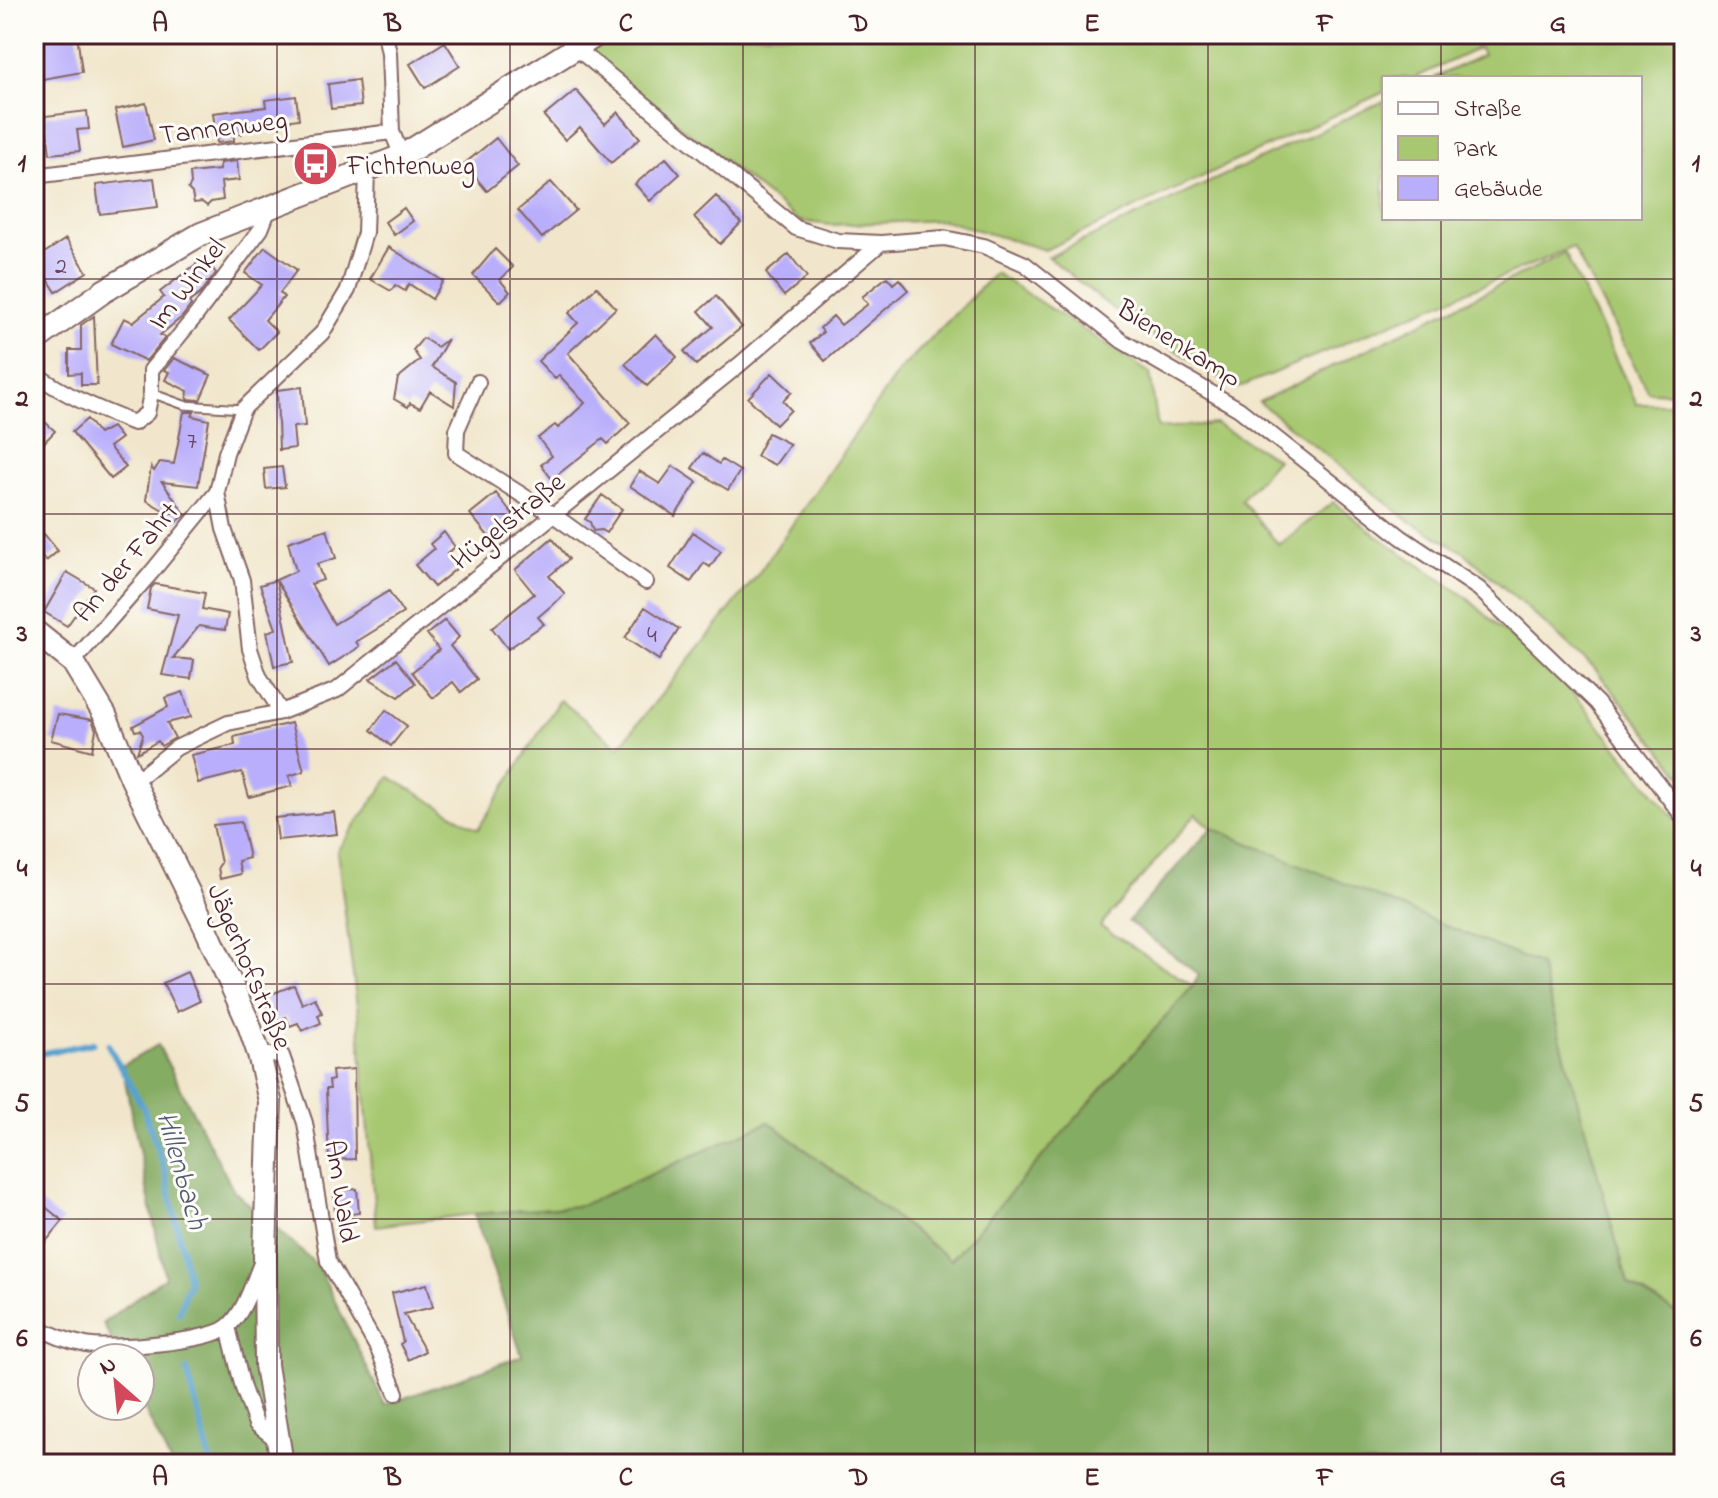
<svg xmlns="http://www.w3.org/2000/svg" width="1718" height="1498" font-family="'Indie Flower',sans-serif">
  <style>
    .green { fill: #a7c871; stroke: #78744e; stroke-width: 2 }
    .forest { fill: #85ac63; stroke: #686647; stroke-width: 2 }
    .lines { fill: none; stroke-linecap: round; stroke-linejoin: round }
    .stream { stroke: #58a1cf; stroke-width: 6 }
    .building { fill: #b9aefb }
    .lane-casing { stroke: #846563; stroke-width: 11 }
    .street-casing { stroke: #846563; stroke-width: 18 }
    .secondary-casing { stroke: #846563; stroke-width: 26 }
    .lane { stroke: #fff; stroke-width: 7 }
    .street { stroke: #fff; stroke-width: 14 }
    .secondary { stroke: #fff; stroke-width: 22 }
    .grid { fill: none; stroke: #4a1f2b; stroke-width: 2; stroke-opacity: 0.55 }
    .labels { text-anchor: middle; stroke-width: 6; stroke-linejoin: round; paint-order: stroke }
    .number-label { font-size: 24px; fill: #66435f }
    .street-label { font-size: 28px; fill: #4a1f2b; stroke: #fdfcf7 }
    .poi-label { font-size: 28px; fill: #4a1f2b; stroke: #fdfcf7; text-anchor: start }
    .water-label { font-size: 30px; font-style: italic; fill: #505a75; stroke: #fdfcf7 }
    .neatline { fill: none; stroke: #4a1f2b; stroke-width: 3 }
    .grid-label { font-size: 26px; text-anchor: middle; font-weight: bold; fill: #4a1f2b }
  </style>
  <rect width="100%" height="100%" fill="#fdfcf7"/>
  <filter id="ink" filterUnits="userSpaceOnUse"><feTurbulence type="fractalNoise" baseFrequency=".0125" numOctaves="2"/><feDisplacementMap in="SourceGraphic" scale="16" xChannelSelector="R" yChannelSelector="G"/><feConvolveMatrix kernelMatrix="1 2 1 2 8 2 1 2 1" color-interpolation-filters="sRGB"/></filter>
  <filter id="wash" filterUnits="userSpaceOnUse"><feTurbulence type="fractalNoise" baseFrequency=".006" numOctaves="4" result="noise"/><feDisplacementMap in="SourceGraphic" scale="32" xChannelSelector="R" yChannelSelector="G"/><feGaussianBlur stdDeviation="1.8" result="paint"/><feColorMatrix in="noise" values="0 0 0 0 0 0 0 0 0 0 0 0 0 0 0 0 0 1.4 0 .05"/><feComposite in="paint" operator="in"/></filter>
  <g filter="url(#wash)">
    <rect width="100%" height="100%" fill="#f1e6cb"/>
    <!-- green -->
    <path class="green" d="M 605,34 L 1469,34 L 1477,49 L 1414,78 L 1384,78 L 1384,92 L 1045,250 L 943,220 L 830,225 L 799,221 L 582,48 Z
      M 1473,34 L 1684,34 L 1684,393 L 1648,392 L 1573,247 L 1238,388 L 1132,324 L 1048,257 L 1384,101 L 1384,218 L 1640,218 L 1640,78 L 1434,78 L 1483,55 Z
      M 1565,253 L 1637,404 L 1684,404 L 1684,778 L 1594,668 L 1465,553 L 1408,520 L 1259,402 Z
      M 995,273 L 1150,373 L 1158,428 L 1216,424 L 1277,459 L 1241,500 L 1279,545 L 1333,502 L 1376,535 L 1466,597 L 1573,693 L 1684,830 L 1684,1318 L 1628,1284 L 1540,965 L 1212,828 L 1196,814 L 1100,926 L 1193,986 L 951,1260 L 769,1122 L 580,1206 L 474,1214 L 376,1226 L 358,1014 L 337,851 L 390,777 L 478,829 L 560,700 L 619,747 L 756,577 L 899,371 Z"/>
    <!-- forest -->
    <path class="forest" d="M 1212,828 L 1540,965 L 1628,1284 L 1684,1318 L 1684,1464 L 171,1464 L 140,1400 L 140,1358 L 120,1358 L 103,1323 L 165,1277 L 122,1066 L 158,1045 L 234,1191 L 318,1266 L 385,1405 L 522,1356 L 474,1214 L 580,1206 L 769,1122 L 951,1260 L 1193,986 L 1199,975 L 1128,921 Z"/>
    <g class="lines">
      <!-- stream -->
      <path class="stream" d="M 34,914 L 34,924
        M 108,1045 L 143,1107 L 165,1171 L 189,1281 L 179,1313
        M 34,1055 L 93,1043
        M 187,1370 L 211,1464"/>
    </g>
    <g id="blocks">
      <!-- building -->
      <path class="building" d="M 62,34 L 77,34 L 82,72 L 37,80 L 34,39 Z
        M 445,42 L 460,66 L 425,88 L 410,64 Z
        M 358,80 L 361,106 L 331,109 L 328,84 Z
        M 576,90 L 605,124 L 618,112 L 640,138 L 611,163 L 580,127 L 565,140 L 544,116 Z
        M 296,96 L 299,119 L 241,127 L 242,134 L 234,134 L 234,141 L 217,143 L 213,113 L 266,107 L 265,100 Z
        M 146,103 L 154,140 L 123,147 L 115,110 Z
        M 87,111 L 89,129 L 77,130 L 80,151 L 50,154 L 45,116 Z
        M 496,138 L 518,166 L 487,191 L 464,164 Z
        M 666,158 L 680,174 L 650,201 L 635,184 Z
        M 237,161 L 239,180 L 221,182 L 223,200 L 211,202 L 207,206 L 202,202 L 194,203 L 192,193 L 188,189 L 191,184 L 190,173 L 219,170 L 220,163 Z
        M 154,178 L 158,207 L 100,214 L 96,185 Z
        M 551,182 L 576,210 L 542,238 L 518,210 Z
        M 716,196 L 741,223 L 720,244 L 694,217 Z
        M 404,208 L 413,221 L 394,235 L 385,222 Z
        M 66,239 L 87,272 L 56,292 L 35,259 Z
        M 265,247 L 297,270 L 280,293 L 284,297 L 265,320 L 277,332 L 259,350 L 229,320 L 262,285 L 245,273 Z
        M 389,247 L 443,281 L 432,299 L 409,284 L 405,291 L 395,285 L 391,291 L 370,279 Z
        M 495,249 L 513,267 L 500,280 L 510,292 L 500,302 L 473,275 Z
        M 789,254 L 807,277 L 784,296 L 766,273 Z
        M 204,258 L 216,273 L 200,294 L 189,302 L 191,305 L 182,317 L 160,335 L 165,338 L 146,361 L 111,344 L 124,318 L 133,322 L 164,297 L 160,292 Z
        M 887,277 L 893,284 L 899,279 L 908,290 L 825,361 L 810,343 L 823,332 L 820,328 L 833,316 L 841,325 L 868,304 L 862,297 Z
        M 597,287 L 616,308 L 568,353 L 630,423 L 608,444 L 603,439 L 552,479 L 541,465 L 552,456 L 538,438 L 555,425 L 558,428 L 585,403 L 559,375 L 555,379 L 538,361 L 578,323 L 569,313 Z
        M 716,296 L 742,327 L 696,365 L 684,351 L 713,327 L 699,311 Z
        M 94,316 L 97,385 L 81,385 L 81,373 L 69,374 L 69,350 L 81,350 L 81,325 Z
        M 656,334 L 677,357 L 647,386 L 625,364 Z
        M 423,338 L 437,347 L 448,339 L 432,367 L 456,382 L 454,406 L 430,391 L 420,408 L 410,403 L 408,407 L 394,399 L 398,378 L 420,360 L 413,350 Z
        M 174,358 L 211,375 L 200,400 L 187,399 L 188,391 L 165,380 L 169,372 L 164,370 Z
        M 772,373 L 792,392 L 783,401 L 791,410 L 776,425 L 748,398 Z
        M 302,387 L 305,426 L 293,427 L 295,448 L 279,450 L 277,390 Z
        M 34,412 L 55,431 L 34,453 Z
        M 184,412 L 194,412 L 192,416 L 209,420 L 198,486 L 162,482 L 186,515 L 173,524 L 163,510 L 146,500 L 151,467 L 154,471 L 160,462 L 174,464 Z
        M 87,419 L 99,434 L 112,427 L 121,438 L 109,447 L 126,467 L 111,479 L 72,432 Z
        M 768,433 L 790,444 L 775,465 L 756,456 Z
        M 703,453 L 719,464 L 722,460 L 740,471 L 728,490 L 692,468 Z
        M 673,466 L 697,482 L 675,516 L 630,486 L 639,471 L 660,484 Z
        M 282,467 L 285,487 L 266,489 L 264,469 Z
        M 496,493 L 515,517 L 489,537 L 470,514 Z
        M 602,495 L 622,509 L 606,533 L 601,530 L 593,531 L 590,522 L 585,519 Z
        M 327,529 L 336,558 L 317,564 L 323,580 L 311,584 L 334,624 L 389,591 L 403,613 L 356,642 L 359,646 L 356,649 L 329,666 L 276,580 L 296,571 L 288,542 Z
        M 444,532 L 455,547 L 447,554 L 457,568 L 434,587 L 415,565 L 434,549 L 430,544 Z
        M 693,532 L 721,551 L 710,567 L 704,563 L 691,582 L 670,568 Z
        M 44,534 L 58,551 L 46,561 L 34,547 L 34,543 Z
        M 552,538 L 569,559 L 549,576 L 565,594 L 538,617 L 544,624 L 508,649 L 492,628 L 534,594 L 515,570 Z
        M 67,572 L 94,588 L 67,626 L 44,612 Z
        M 276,580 L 293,662 L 274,666 L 267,632 L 276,629 L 260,585 Z
        M 155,584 L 205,593 L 202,609 L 228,614 L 225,630 L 199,626 L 173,658 L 194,660 L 191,679 L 162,675 L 178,615 L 147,609 L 151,588 Z
        M 645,607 L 679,629 L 659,660 L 625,638 Z
        M 445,620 L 459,637 L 450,646 L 477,679 L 461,692 L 453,682 L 433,698 L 412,672 L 439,650 L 427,634 Z
        M 396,659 L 415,683 L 399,697 L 370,679 Z
        M 183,692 L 191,717 L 167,723 L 175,738 L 161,746 L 158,741 L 137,753 L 143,735 L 140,730 L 135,731 L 133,726 L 168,707 L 165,698 Z
        M 386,710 L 407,726 L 391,746 L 371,730 Z
        M 58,714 L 92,720 L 96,730 L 92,751 L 51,740 Z
        M 291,723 L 304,771 L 289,776 L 292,786 L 249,797 L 242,772 L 198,783 L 191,755 L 235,745 L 234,737 Z
        M 334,812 L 337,834 L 278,840 L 275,818 Z
        M 241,822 L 249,858 L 238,861 L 241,874 L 220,879 L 218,867 L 221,863 L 213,825 Z
        M 187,972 L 200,1001 L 177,1012 L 163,983 Z
        M 294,985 L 302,1004 L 315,998 L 322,1013 L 318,1015 L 321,1023 L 302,1031 L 298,1023 L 290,1026 L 286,1017 L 274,1022 L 264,997 Z
        M 354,1069 L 355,1159 L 329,1160 L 326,1089 L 330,1089 L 329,1081 L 333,1080 L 332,1071 Z
        M 357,1189 L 359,1213 L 335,1216 L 334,1191 Z
        M 34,1198 L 63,1221 L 34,1256 Z
        M 427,1284 L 433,1307 L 404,1314 L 425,1351 L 408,1360 L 400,1344 L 403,1342 L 392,1293 Z"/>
    </g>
  </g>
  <g filter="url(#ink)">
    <use href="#blocks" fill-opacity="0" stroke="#846563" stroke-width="2"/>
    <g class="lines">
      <defs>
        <path id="lane" d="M 151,393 L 184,405 L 243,409"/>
        <path id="street" d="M 385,34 L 389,53 L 392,132
          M 576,48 L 796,228 L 838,241 L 881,243 L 944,238 L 984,246 L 1025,264 L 1122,341 L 1239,409 L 1401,537 L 1479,589 L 1597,703 L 1684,818
          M 34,176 L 392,132 L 402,156
          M 34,373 C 64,395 100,410 134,423 L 147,413 L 151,393 L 151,370 L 194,318 L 261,229 L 270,206
          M 478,382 L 457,430 L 456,453 L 555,516 L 646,582
          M 73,662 L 151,573 L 217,492
          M 281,712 L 259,676 L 250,649 L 242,580 L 224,529 L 217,492 L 226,453 L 243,409 L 322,333 L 348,290 L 365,233 L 367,171
          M 132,779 L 145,773 L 176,748 L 228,723 L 281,712 L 337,690 L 739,365 L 881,243
          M 259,1054 L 282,1056 L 305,1123 L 328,1261 L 378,1349 L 396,1393
          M 34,1325 C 51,1335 66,1341 86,1345 C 110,1350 209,1342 227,1327 C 245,1313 253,1281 262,1261
          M 228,1327 L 243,1388 L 256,1424 L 278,1441"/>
        <path id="secondary" d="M 34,341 L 104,291 L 201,234 L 402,156 L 598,34
          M 34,631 L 73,662 L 105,715 L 132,779 L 205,926 L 248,1022 L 259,1054 L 270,1101 L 265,1254 L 266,1365 L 282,1464"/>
      </defs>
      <!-- lane casing -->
      <use href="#lane" class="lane-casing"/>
      <!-- street casing -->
      <use href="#street" class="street-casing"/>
      <!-- secondary casing -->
      <use href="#secondary" class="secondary-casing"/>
      <!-- lane -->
      <use href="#lane" class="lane"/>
      <!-- street -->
      <use href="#street" class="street"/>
      <!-- secondary -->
      <use href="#secondary" class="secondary"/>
    </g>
  </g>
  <!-- grid -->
  <path class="grid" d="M 277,34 L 277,1464M 510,34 L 510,1464M 743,34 L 743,1464M 975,34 L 975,1464M 1208,34 L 1208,1464M 1441,34 L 1441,78M 1441,218 L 1441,1464M 34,279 L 1684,279M 34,514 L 1684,514M 34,749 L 1684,749M 34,984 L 1684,984M 34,1219 L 1684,1219"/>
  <!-- icons -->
  <defs>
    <symbol id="bus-disc" viewBox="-11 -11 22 22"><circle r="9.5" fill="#d1495b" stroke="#fdfcf7"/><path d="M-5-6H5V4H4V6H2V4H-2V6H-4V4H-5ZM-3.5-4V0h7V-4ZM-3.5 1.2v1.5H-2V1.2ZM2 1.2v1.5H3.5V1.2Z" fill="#fff"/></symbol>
  </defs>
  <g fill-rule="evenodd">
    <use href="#bus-disc" x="290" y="138" width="51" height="51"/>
  </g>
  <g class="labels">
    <!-- number labels -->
    <g class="number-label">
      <text x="61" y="273">2</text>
      <text x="192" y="448">7</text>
      <text x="652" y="642">4</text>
    </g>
    <!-- street labels -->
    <g class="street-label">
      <text transform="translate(223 126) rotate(-7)" y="10">Tannenweg</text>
      <text transform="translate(186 283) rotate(-52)" y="10">Im Winkel</text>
      <text transform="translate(1180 342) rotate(32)" y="10">Bienenkamp</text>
      <text transform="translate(507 520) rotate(-39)" y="10">Hügelstraße</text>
      <text transform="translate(125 561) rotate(-50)" y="10">An der Fahrt</text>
      <text transform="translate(251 966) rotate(67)" y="10">Jägerhofstraße</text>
      <text transform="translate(343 1191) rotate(81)" y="10">Am Wald</text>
    </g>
    <!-- poi labels -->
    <g class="poi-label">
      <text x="347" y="174">Fichtenweg</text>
    </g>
    <!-- water labels -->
    <g class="water-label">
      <text transform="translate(183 1170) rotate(74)" y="10">Hillenbach</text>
    </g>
  </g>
  <!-- margin -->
  <rect width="1718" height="1498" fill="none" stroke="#fdfcf7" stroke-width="88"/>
  <!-- legend -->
  <rect x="1382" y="76" width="260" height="144" fill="#fdfcf7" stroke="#b5a4a5" stroke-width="2"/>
  <rect x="1398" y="102" width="40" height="12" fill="#ffffff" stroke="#b5a4a5" stroke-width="2"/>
  <text x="1454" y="116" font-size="24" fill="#4a1f2b">Straße</text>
  <rect x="1398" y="136" width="40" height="24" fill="#a7c871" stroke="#b5a4a5" stroke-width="2"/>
  <text x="1454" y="156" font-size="24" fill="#4a1f2b">Park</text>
  <rect x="1398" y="176" width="40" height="24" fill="#b9aefb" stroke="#b5a4a5" stroke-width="2"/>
  <text x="1454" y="196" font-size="24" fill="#4a1f2b">Gebäude</text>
  <!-- north arrow -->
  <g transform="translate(116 1382) rotate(333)"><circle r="38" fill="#fdfcf7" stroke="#b5a4a5" stroke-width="2"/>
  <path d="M0-6L14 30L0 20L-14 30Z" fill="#d1495b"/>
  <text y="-12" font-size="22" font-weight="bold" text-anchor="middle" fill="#4a1f2b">N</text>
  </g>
  <rect x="44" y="44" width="1630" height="1410" class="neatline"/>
  <g class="grid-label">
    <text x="160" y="31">A</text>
    <text x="393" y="31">B</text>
    <text x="626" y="31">C</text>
    <text x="859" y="31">D</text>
    <text x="1092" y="31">E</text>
    <text x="1325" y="31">F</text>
    <text x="1558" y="31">G</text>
    <text x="22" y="171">1</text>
    <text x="1696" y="171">1</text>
    <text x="22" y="406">2</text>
    <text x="1696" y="406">2</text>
    <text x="22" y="641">3</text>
    <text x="1696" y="641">3</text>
    <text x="22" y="876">4</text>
    <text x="1696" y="876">4</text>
    <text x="22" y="1111">5</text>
    <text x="1696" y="1111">5</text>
    <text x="22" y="1346">6</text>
    <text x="1696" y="1346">6</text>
    <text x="160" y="1485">A</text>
    <text x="393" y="1485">B</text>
    <text x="626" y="1485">C</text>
    <text x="859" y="1485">D</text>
    <text x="1092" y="1485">E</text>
    <text x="1325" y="1485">F</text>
    <text x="1558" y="1485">G</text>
  </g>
</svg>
